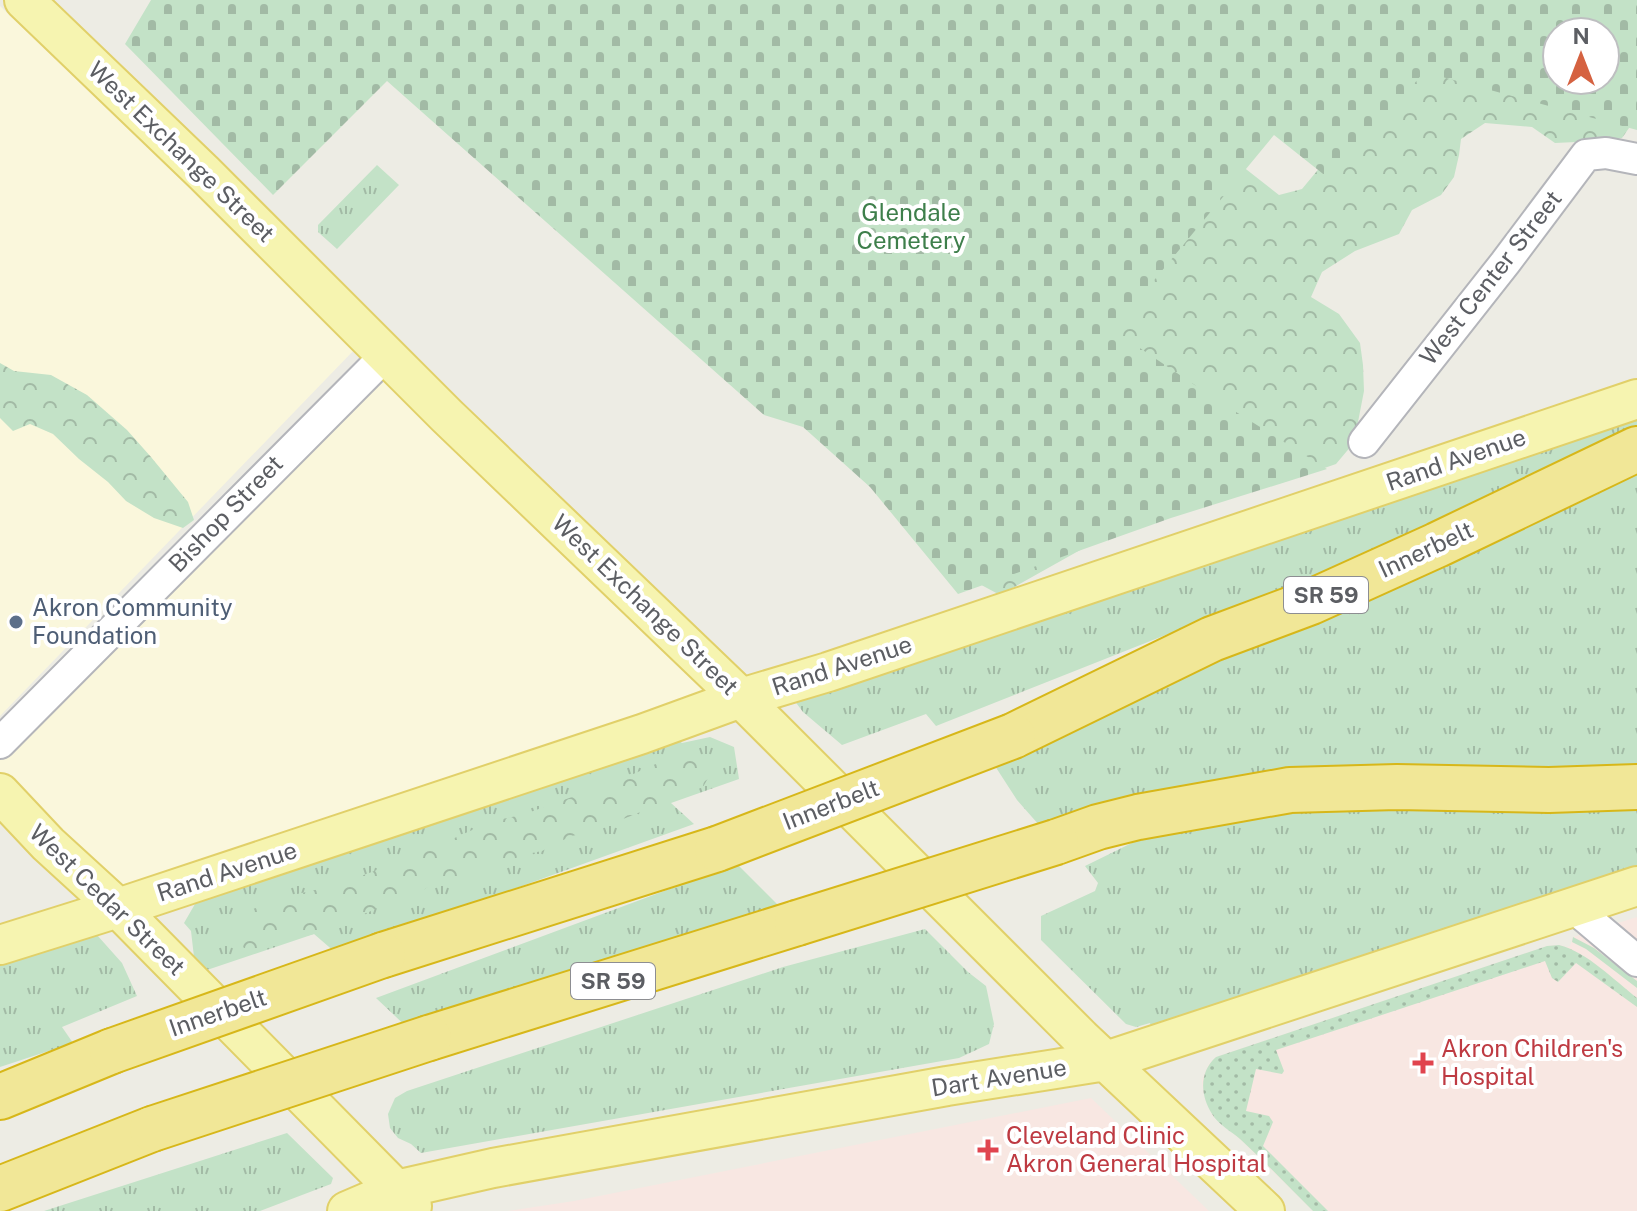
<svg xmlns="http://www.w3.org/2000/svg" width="1637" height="1211" font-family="'Public Sans',sans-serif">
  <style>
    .commercial { fill: #faf7dc }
    .medical { fill: #f8e7e2 }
    .grass { fill: url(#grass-tufts) }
    .forest { fill: url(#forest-crowns) }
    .cemetery { fill: url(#cemetery-stones); fill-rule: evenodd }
    .garden { fill: url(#garden-dots) }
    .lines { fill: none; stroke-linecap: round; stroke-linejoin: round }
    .minor-casing { stroke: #b4b5ba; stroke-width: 34 }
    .major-casing { stroke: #e1d069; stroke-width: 42 }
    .highway-casing { stroke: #d7b719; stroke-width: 48 }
    .minor { stroke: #fff; stroke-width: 30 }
    .major { stroke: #f6f4b0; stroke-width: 38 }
    .highway { stroke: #f1e797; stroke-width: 44 }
    .highway-bridge-casing { stroke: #d7b719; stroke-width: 48; stroke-linecap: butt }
    .highway-bridge { stroke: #f1e797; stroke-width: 44 }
    .service-dot { fill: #5c6f8a; stroke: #fff; stroke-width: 3 }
    .health-dot { fill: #e0444e; stroke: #fff; stroke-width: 3 }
    .labels { text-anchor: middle; stroke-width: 8; stroke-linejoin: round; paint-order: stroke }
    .shield { fill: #fff; stroke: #8d8e92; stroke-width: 2 }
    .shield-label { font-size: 22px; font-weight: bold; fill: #5c5e63 }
    .street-label { font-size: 24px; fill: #5c5e63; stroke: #fff }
    .park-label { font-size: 24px; fill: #3e7f4b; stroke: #fff }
    .service-label { font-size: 24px; fill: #4e5e75; stroke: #fff; text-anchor: start }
    .health-label { font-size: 24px; fill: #be3a42; stroke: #fff; text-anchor: start }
  </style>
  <defs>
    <pattern id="grass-tufts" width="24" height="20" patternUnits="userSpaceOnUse" patternTransform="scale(2)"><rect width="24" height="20" fill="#c3e2c7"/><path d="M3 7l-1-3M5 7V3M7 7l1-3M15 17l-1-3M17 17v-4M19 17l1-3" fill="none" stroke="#a2baa5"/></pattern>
    <pattern id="forest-crowns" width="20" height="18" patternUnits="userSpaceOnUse" patternTransform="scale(2)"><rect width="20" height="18" fill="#c3e2c7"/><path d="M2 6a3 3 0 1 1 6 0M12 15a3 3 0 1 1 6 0" fill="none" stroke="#a2baa5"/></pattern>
    <pattern id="cemetery-stones" width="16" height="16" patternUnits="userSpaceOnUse" patternTransform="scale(2)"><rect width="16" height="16" fill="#c3e2c7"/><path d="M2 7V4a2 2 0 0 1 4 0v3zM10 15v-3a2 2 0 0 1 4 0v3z" fill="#a2baa5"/></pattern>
    <pattern id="garden-dots" width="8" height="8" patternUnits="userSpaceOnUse" patternTransform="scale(2)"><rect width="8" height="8" fill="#c3e2c7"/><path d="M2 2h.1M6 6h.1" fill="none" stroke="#a2baa5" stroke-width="1.8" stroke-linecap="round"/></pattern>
  </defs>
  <rect width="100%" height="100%" fill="#edece4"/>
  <!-- commercial -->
  <path class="commercial" d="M 0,6 L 218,214 L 356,348 L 0,716 Z
    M 386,355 L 741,698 L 118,908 L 0,792 L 0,743 Z"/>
  <!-- medical -->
  <path class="medical" d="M 1637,917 L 1637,1211 L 1313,1211 L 1242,1141 L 1212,1115 L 1203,1091 L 1202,1080 L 1209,1064 L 1216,1057 L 1547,946 L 1559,945 L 1567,947 L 1570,946 L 1573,937 Z
    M 1091,1098 L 1209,1211 L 508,1211 L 574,1201 Z"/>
  <!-- grass -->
  <path class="grass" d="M 377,165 L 399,185 L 337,249 L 318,232 L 318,225 Z
    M 1637,416 L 1637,432 L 1231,618 L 1206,619 L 936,726 L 926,714 L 842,745 L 803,712 L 794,700 Z
    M 1637,469 L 1637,771 L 1039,825 L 1017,800 L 995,766 L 1217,658 Z
    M 675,737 L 682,743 L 710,737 L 734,747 L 739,779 L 671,803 L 694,824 L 336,953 L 314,934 L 207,970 L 194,957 L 191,931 L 184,923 L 195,904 L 214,894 Z
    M 1637,804 L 1637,868 L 1152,1030 L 1150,1023 L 1136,1027 L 1126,1024 L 1041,940 L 1041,916 L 1095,891 L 1098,883 L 1085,866 L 1144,837 L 1258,811 Z
    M 737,864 L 784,911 L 413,1033 L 376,998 Z
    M 925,929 L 968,972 L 986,986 L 994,1024 L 989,1044 L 959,1058 L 421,1153 L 411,1144 L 398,1138 L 390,1128 L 388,1114 L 395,1098 L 407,1091 L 783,967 Z
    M 97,935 L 122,963 L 137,996 L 62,1027 L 73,1043 L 0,1067 L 0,962 L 79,936 Z
    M 1573,937 L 1594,948 L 1637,981 L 1637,988 L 1586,949 L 1572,942 Z
    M 287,1133 L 333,1178 L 331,1184 L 260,1211 L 44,1211 Z"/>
  <!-- forest -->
  <path class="forest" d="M 1396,49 L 1617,110 L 1629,128 L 1622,138 L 1597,141 L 1555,143 L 1532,127 L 1485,123 L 1461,139 L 1459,155 L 1454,177 L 1441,195 L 1412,210 L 1399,234 L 1355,251 L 1322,272 L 1311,297 L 1339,314 L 1360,343 L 1363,365 L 1364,391 L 1358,422 L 1352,445 L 1336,464 L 1281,483 L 1148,512 L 1000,595 L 959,573 L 951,184 L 1242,166 L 1279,195 L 1302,189 L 1331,154 Z
    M 0,363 L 14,371 L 51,375 L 87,395 L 127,430 L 151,457 L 188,502 L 194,520 L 183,528 L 154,518 L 126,501 L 108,482 L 79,459 L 53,434 L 30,424 L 13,431 L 0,418 Z
    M 676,755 L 694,759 L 712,771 L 703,787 L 613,823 L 582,834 L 571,836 L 542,851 L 527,854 L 487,868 L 457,881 L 437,879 L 420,893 L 401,896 L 369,912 L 337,923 L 314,934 L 248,951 L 238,943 L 237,924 L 249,911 L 275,899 L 337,885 L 417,855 L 492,821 L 522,815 L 622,779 Z"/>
  <!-- cemetery -->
  <path class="cemetery" d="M 151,0 L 1637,0 L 1637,130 L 1424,72 L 1332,181 L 1274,135 L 1113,330 L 1217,400 L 1327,469 L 1171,518 L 958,594 L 870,487 L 803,427 L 764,415 L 387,81 L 273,195 L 125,44 ZM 1557,32 L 1605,32 L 1605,80 L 1557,80 Z"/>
  <!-- garden -->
  <path class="garden" d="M 1559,945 C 1587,952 1614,980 1637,998 L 1637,1007 L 1576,963 L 1558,982 L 1552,978 L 1545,961 L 1276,1050 L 1284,1071 L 1282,1074 L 1256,1069 L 1246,1111 L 1269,1116 L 1273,1122 L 1263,1146 L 1328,1211 L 1313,1211 C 1289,1187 1265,1162 1240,1139 C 1232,1132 1218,1124 1212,1114 C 1200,1095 1199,1072 1216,1057 L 1547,946 Z"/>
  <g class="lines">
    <defs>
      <path id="minor" d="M 1364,442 L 1505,263 L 1586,155 L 1606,153 L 1637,159
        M 0,743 L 386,355
        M 1574,908 L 1637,961"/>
      <path id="major" d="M 24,0 L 204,173 L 447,416 L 741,698 L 1081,1038 L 1265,1211
        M 0,793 L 48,844 L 118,908 L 412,1206
        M 0,945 L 118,908 L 642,734 L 741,698 L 828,672 L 1637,399
        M 347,1211 L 396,1190 L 493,1168 L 947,1086 L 1106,1061 L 1637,886"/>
      <path id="highway" d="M 1013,736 L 1212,639 L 1311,602 L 1437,545 L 1637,449
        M 1056,842 L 1098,827 L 1138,817 L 1290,790 L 1397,787 L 1549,790 L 1637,787
        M 383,955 L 717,849
        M 429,1038 L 797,923
        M 0,1097 L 112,1051
        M 0,1189 L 152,1129"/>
    </defs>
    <!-- minor casing -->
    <use href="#minor" class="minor-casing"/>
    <!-- major casing -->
    <use href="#major" class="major-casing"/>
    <!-- highway casing -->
    <use href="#highway" class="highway-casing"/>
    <!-- minor -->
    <use href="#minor" class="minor"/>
    <!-- major -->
    <use href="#major" class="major"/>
    <!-- highway -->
    <use href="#highway" class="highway"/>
    <defs>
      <path id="highway-bridge" d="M 717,849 L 1013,736
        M 797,923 L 1056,842
        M 112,1051 L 383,955
        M 152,1129 L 429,1038"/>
    </defs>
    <!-- highway-bridge casing -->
    <use href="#highway-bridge" class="highway-bridge-casing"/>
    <!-- highway-bridge -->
    <use href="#highway-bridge" class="highway-bridge"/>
  </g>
  <!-- markers -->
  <circle class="service-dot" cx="16" cy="622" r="8"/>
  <g class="health-dot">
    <path d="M1419 1051h8v8h8v8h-8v8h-8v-8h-8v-8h8z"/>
    <path d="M984 1138h8v8h8v8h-8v8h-8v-8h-8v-8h8z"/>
  </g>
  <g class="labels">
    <!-- shield labels -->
    <g class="shield">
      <rect x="1284" y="577" width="84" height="36" rx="6"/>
      <rect x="571" y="963" width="84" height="36" rx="6"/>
    </g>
    <g class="shield-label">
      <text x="1326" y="603">SR 59</text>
      <text x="613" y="989">SR 59</text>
    </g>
    <!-- street labels -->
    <g class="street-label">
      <text transform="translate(181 152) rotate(44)" y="8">West Exchange Street</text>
      <text transform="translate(1491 278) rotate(-52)" y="8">West Center Street</text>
      <text transform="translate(1456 460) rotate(-19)" y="8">Rand Avenue</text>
      <text transform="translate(226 514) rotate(-46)" y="8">Bishop Street</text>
      <text transform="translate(1426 550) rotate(-25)" y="8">Innerbelt</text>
      <text transform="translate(645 605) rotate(44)" y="8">West Exchange Street</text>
      <text transform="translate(842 666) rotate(-18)" y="8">Rand Avenue</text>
      <text transform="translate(831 805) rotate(-21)" y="8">Innerbelt</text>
      <text transform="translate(227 872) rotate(-18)" y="8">Rand Avenue</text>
      <text transform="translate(107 900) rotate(44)" y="8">West Cedar Street</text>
      <text transform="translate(218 1013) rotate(-19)" y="8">Innerbelt</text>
      <text transform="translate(999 1078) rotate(-9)" y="8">Dart Avenue</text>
    </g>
    <!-- park labels -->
    <g class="park-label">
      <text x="911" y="221">Glendale<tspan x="911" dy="28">Cemetery</tspan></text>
    </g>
    <!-- service labels -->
    <g class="service-label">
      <text x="32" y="616">Akron Community<tspan x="32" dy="28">Foundation</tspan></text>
    </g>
    <!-- health labels -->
    <g class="health-label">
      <text x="1441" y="1057">Akron Children's<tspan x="1441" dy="28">Hospital</tspan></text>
      <text x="1006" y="1144">Cleveland Clinic<tspan x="1006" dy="28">Akron General Hospital</tspan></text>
    </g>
  </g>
  <!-- north arrow -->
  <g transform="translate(1581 56)"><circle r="38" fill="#ffffff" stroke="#bebfc1" stroke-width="2"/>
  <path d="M0-6L14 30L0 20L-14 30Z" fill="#d56241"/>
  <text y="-12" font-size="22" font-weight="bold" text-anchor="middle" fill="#5c5e63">N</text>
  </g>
</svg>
